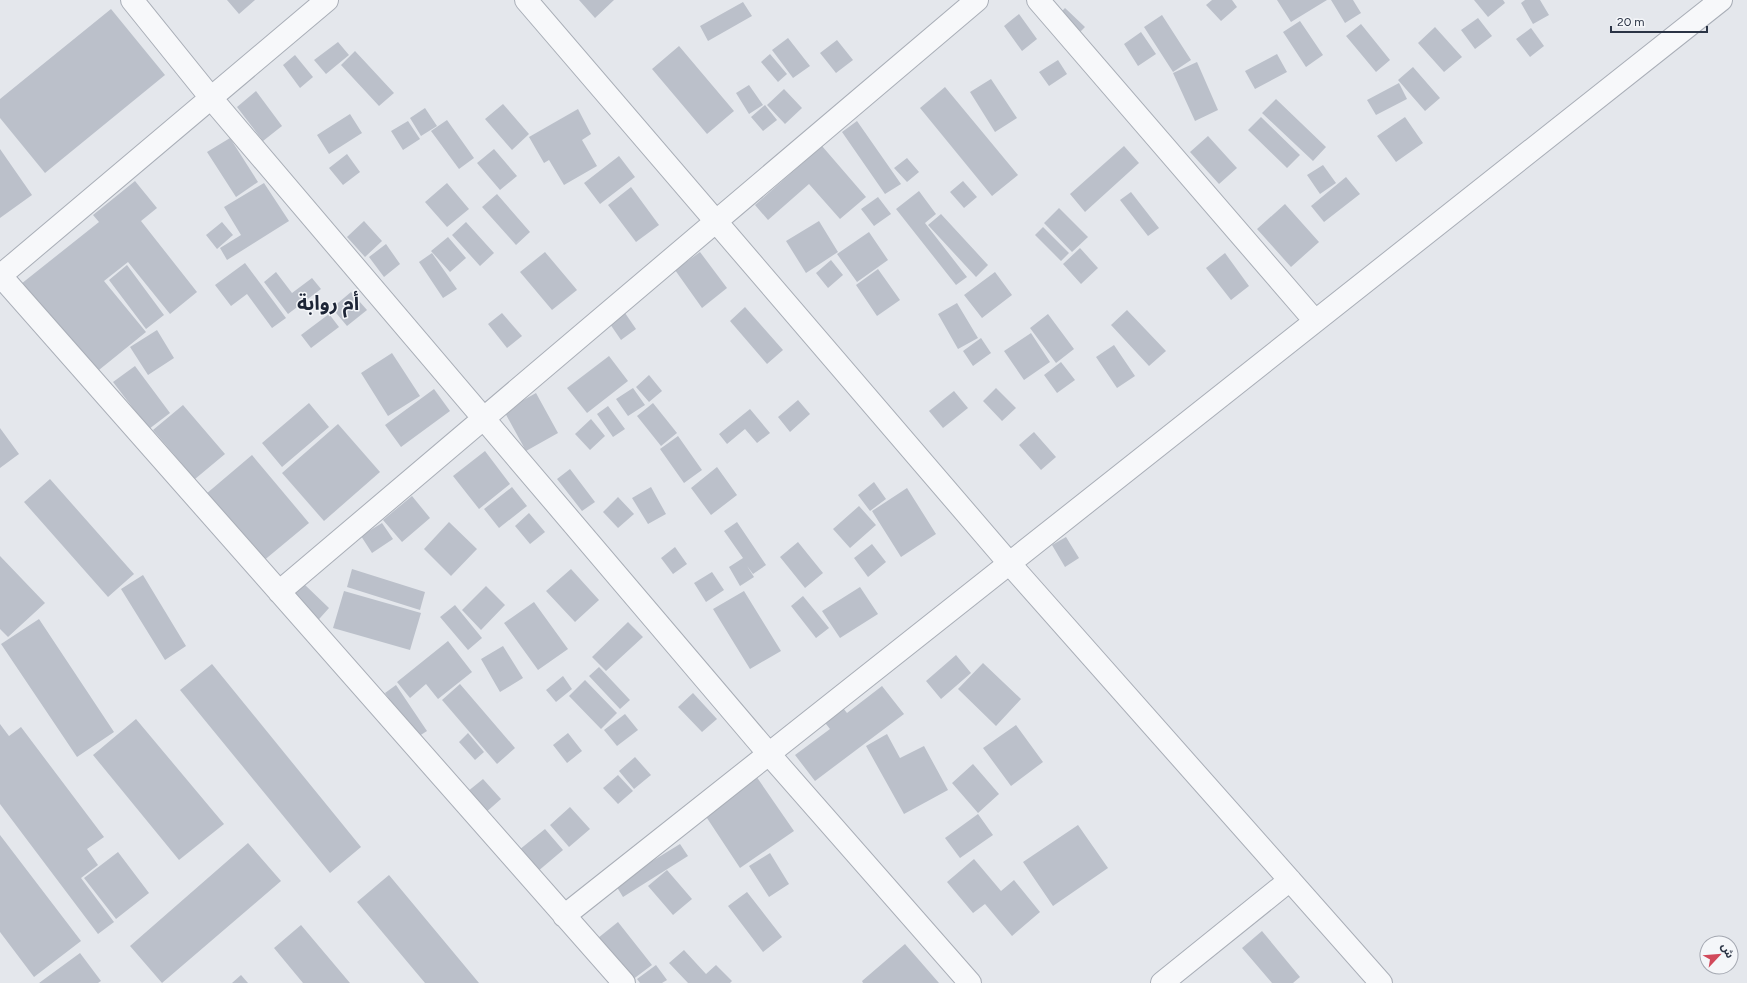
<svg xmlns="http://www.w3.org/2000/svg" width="1747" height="983" font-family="Figtree,'Noto Sans Arabic',sans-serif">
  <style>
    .building { fill: #bbc0ca }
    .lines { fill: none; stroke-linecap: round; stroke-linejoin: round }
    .minor-casing { stroke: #a9aeb7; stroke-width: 24 }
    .minor { stroke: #f7f8fa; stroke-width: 22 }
    .labels { text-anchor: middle; stroke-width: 3; stroke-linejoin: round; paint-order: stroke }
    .town-label { font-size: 20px; font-weight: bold; fill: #1d2536; stroke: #f4f6f9 }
  </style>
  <rect width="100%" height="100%" fill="#e4e7ec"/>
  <!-- building -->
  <path class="building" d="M 227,0 L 255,0 L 239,14 Z
    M 579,0 L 614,0 L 595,18 Z
    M 1212,0 L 1232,0 L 1237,7 L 1221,21 L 1206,5 Z
    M 1277,0 L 1327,0 L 1291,22 Z
    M 1331,0 L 1353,0 L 1361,13 L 1345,23 Z
    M 1474,0 L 1503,0 L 1505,3 L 1488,17 Z
    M 1525,0 L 1540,0 L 1549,15 L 1533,24 L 1521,3 Z
    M 743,2 L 752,16 L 708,41 L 700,26 Z
    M 1065,8 L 1085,27 L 1074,38 L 1054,19 Z
    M 111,9 L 165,75 L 45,173 L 0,118 L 0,99 Z
    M 1019,14 L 1037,39 L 1022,51 L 1004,26 Z
    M 1162,15 L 1191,60 L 1173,72 L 1144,27 Z
    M 1478,18 L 1492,36 L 1475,49 L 1461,30 Z
    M 1300,21 L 1323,55 L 1306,67 L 1283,32 Z
    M 1361,24 L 1390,60 L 1376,72 L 1346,36 Z
    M 1435,27 L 1462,57 L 1444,72 L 1418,43 Z
    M 1531,28 L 1544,46 L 1530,57 L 1516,39 Z
    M 1141,32 L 1156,54 L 1138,66 L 1124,44 Z
    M 788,38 L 810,66 L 793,78 L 772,50 Z
    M 837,40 L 853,60 L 836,73 L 820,53 Z
    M 338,42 L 349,55 L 326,74 L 314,60 Z
    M 679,46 L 734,111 L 707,134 L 652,69 Z
    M 355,51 L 394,93 L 379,106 L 341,65 Z
    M 770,54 L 787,74 L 778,82 L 761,62 Z
    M 1277,54 L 1287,72 L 1255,89 L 1245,71 Z
    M 295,55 L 313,77 L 300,88 L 283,65 Z
    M 1058,60 L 1067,74 L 1049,86 L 1039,72 Z
    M 1197,62 L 1218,110 L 1195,121 L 1173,73 Z
    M 1413,67 L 1440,98 L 1425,111 L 1398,80 Z
    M 991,79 L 1017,118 L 995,132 L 970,92 Z
    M 1399,83 L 1407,99 L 1376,115 L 1367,100 Z
    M 749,85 L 763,105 L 749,114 L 736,93 Z
    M 945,87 L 1018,175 L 992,196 L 920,108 Z
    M 784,89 L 802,108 L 785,124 L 767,105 Z
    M 256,91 L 282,126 L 263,141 L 237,107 Z
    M 1276,99 L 1326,147 L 1313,161 L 1262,113 Z
    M 503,104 L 529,134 L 512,150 L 485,119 Z
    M 765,105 L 777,120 L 763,131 L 751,117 Z
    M 425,108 L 437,126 L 421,136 L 410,118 Z
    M 578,109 L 591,134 L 582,140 L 597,166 L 564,185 L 549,160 L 544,163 L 529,137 Z
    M 350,114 L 362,133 L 329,154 L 317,135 Z
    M 1261,117 L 1300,155 L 1287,168 L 1248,130 Z
    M 1405,117 L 1423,143 L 1396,162 L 1377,136 Z
    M 447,120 L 474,158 L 459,169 L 431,131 Z
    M 408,121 L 420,139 L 403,150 L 391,131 Z
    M 857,121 L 901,184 L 885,194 L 842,132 Z
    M 1208,136 L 1237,168 L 1219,184 L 1190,152 Z
    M 230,138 L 258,182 L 236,197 L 207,152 Z
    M 822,146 L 866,197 L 840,219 L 809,184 L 768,220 L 755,205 Z
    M 1124,146 L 1139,163 L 1085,212 L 1070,194 Z
    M 0,149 L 32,195 L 0,218 Z
    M 494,149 L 517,176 L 500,190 L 477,163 Z
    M 347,154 L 360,172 L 343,185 L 329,168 Z
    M 619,156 L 635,177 L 600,204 L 584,183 Z
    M 907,158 L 919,172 L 907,182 L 894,168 Z
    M 1323,165 L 1336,183 L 1320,194 L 1307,175 Z
    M 1346,177 L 1360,194 L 1324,222 L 1311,206 Z
    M 135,181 L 157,208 L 141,221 L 197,292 L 170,314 L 128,262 L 104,281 L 146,332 L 94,374 L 21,284 L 99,222 L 93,215 Z
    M 963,181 L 977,197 L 964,208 L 950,192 Z
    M 264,183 L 289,221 L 227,260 L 220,248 L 241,235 L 224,207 Z
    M 447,183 L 469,209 L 447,227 L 425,202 Z
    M 631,187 L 659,225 L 636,242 L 608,205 Z
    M 919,191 L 936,214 L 925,223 L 967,277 L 956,285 L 896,209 Z
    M 1131,192 L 1159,228 L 1148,236 L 1120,200 Z
    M 497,194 L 530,232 L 516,245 L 482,207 Z
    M 878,197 L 891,214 L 874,226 L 861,209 Z
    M 1285,204 L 1319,242 L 1291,267 L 1257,229 Z
    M 1059,208 L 1088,237 L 1072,252 L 1044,223 Z
    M 941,214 L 988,265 L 976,277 L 928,225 Z
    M 364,221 L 382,241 L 365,257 L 347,237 Z
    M 819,221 L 838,252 L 806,273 L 786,241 Z
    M 222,222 L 233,235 L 217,249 L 206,235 Z
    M 466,222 L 494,253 L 480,266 L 452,235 Z
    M 1043,227 L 1069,253 L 1061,261 L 1035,235 Z
    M 869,232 L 888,260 L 857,282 L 837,254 Z
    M 448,237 L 466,258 L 450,272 L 431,251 Z
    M 386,244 L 400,264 L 384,277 L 369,257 Z
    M 1080,248 L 1098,268 L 1081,284 L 1063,264 Z
    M 545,252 L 577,290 L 552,310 L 520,272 Z
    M 700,252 L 727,288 L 702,308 L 675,270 Z
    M 432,253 L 457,289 L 443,298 L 419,262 Z
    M 1225,253 L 1249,286 L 1231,300 L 1206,268 Z
    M 831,260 L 843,275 L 828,288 L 816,273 Z
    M 245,263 L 286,318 L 272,328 L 247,294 L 231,306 L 215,285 Z
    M 127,265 L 164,315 L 146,329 L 109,280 Z
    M 878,269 L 900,300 L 877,316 L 856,285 Z
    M 276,272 L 292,293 L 312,278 L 321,289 L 288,314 L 264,282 Z
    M 995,272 L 1012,295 L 982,318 L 964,295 Z
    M 351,292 L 367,310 L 347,326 L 332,308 Z
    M 957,303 L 978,338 L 958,349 L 938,314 Z
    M 745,307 L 783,350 L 767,364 L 730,321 Z
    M 1127,310 L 1166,351 L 1149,366 L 1111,325 Z
    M 502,313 L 522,336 L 507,348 L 488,324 Z
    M 625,313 L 636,329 L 621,340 L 610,324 Z
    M 329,314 L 339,327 L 311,348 L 301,335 Z
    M 1048,314 L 1074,349 L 1056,363 L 1030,328 Z
    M 157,330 L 174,358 L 148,375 L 130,347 Z
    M 1031,333 L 1050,362 L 1024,380 L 1004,351 Z
    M 981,338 L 991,353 L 973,366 L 963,351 Z
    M 1114,345 L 1135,376 L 1117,388 L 1096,357 Z
    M 392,353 L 420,396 L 388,416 L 361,373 Z
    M 609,356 L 628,381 L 587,413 L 567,388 Z
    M 1061,362 L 1075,380 L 1057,393 L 1044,375 Z
    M 135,366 L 170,413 L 149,429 L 113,382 Z
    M 649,375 L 662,391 L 649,402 L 636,387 Z
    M 633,388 L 645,405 L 628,416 L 616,399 Z
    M 996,388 L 1016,408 L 1002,421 L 983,401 Z
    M 434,389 L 450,411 L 401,447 L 385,425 Z
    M 954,391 L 968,408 L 943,428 L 929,411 Z
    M 536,393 L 558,433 L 526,451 L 504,411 Z
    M 798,400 L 810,414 L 790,432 L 778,417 Z
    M 309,403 L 329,427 L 282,467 L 262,443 Z
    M 653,403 L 677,433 L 661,446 L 637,416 Z
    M 183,405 L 225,454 L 195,479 L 153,430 Z
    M 608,406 L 625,429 L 613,437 L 597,414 Z
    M 750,409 L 770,433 L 757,443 L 745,429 L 727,444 L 719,434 Z
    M 591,419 L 605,436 L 590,450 L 575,434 Z
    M 338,424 L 380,472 L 324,521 L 282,473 Z
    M 0,428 L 19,454 L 0,468 Z
    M 1034,432 L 1056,457 L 1041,470 L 1019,445 Z
    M 678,436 L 702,470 L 684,483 L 660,449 Z
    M 485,451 L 510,484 L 479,509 L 453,476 Z
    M 252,455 L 309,523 L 262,562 L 206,494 Z
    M 717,467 L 737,495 L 711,515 L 691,488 Z
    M 570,469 L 595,502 L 582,511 L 557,479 Z
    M 50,479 L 134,574 L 108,597 L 24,502 Z
    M 874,482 L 886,499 L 870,511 L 858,495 Z
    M 512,487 L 527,506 L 499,528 L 484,509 Z
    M 651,487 L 666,514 L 648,524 L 632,498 Z
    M 907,488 L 936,534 L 901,557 L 872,511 Z
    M 412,496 L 430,518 L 402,542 L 383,520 Z
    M 618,497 L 634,514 L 618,528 L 603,512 Z
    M 859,506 L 876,525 L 850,548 L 833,529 Z
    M 529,513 L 545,532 L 530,544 L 515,526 Z
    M 449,522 L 477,549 L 451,576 L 424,549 Z
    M 737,522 L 766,565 L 753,574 L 747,566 L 754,577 L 740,586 L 729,567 L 743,558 L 724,531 Z
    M 382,523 L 393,539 L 372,553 L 361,536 Z
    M 1066,537 L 1079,558 L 1065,567 L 1052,545 Z
    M 798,542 L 823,573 L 805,588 L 780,557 Z
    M 872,544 L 886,562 L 868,577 L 854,558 Z
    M 675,547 L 687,564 L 673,574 L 661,558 Z
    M 0,556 L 45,603 L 8,637 L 0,629 Z
    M 352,569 L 425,592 L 420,610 L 347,587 Z
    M 571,569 L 599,600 L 575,622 L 546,591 Z
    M 712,572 L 724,590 L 706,602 L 694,583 Z
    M 143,575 L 186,646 L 165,660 L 121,589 Z
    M 304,584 L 329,608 L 312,627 L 286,603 Z
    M 486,586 L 505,605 L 481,630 L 462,610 Z
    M 860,587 L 878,614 L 840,638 L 822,611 Z
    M 344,591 L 421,613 L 410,650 L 333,628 Z
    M 744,591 L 781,651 L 750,669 L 713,609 Z
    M 803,596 L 829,628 L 816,638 L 791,606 Z
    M 534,602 L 568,649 L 538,670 L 504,623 Z
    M 455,605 L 482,638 L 468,650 L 440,617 Z
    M 39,619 L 114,732 L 77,757 L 1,644 Z
    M 628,622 L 643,637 L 606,671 L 592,657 Z
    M 448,641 L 472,672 L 438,699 L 426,684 L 410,698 L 397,682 Z
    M 503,646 L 523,678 L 500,692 L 481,659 Z
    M 956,655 L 971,673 L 941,699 L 926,681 Z
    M 983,663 L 1021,699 L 996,726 L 958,689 Z
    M 212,664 L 361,847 L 330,873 L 180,690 Z
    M 599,667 L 630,700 L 620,709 L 589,676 Z
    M 563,676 L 572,689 L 556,702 L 546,690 Z
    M 585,680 L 617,713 L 601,729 L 569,696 Z
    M 460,684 L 515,748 L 497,764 L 442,700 Z
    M 396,685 L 427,731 L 416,738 L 385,693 Z
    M 882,686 L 904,714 L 815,781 L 795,755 L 830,729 L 818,714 L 836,699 L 847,713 Z
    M 693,693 L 717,719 L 702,732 L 678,707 Z
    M 625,714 L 638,730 L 617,746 L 604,730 Z
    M 136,719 L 224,824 L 179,860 L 93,755 Z
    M 0,724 L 9,736 L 21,727 L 104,837 L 87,849 L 98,865 L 81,878 L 114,922 L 98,934 L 0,804 Z
    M 1016,725 L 1043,762 L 1011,786 L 983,748 Z
    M 468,733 L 484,752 L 475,760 L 459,742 Z
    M 568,733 L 582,751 L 567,763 L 553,745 Z
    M 887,734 L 900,758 L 924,746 L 948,790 L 904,814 L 866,746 Z
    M 635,757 L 651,775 L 634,789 L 619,771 Z
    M 973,764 L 999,794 L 978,813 L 952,783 Z
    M 618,775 L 633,791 L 618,804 L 603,788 Z
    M 756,776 L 794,831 L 740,868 L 703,812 Z
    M 483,779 L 501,799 L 484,814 L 467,792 Z
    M 570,807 L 590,829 L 569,847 L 550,825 Z
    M 978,814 L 993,835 L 960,858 L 945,838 Z
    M 1078,825 L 1108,868 L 1053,906 L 1023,862 Z
    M 545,829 L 563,850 L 537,872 L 519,850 Z
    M 0,835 L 81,941 L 34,977 L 0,932 Z
    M 248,843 L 281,881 L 162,983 L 130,946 Z
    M 680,844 L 688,856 L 623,897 L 615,884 Z
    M 118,852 L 149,893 L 116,919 L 84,878 Z
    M 770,853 L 789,884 L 769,897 L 749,866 Z
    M 974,859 L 1001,891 L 1014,880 L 1040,912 L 1012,936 L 985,904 L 973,913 L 947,882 Z
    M 667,870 L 692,899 L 673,915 L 648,886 Z
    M 389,875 L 479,983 L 425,983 L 357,902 Z
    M 747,892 L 782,937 L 763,952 L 728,906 Z
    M 618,922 L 652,965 L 632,980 L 598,938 Z
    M 301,925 L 350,983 L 303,983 L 274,948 Z
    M 1262,931 L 1300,977 L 1293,983 L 1272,983 L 1242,948 Z
    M 905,944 L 939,983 L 863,983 L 862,981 Z
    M 684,950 L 706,974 L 716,965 L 732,981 L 730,983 L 688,983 L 669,963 Z
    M 80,953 L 101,981 L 98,983 L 39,983 Z
    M 656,965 L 667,980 L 662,983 L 640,983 L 637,979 Z
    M 241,975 L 248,983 L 232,983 Z"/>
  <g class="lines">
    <defs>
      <path id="minor" d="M 132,0 L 211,98 L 769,754 L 970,983
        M 526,0 L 1009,563 L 1381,983
        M 1038,0 L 1315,321
        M 0,275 L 624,983
        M 0,276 L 327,0
        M 279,592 L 977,0
        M 564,916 L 1721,0
        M 1162,983 L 1290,880"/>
    </defs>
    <!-- minor casing -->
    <use href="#minor" class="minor-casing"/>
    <!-- minor -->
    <use href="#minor" class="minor"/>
  </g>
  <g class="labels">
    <!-- town labels -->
    <g class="town-label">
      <text x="328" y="310">أم روابة</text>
    </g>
  </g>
  <!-- north arrow -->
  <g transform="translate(1719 955) rotate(64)"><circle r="19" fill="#f4f6f9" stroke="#a4a8b1"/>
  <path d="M0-3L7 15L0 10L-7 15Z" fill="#d1495b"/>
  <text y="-6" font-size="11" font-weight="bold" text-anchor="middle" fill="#2b3445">ش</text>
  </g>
  <!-- scale -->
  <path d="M1611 26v6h96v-6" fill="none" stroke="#2b3445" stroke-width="2"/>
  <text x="1617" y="26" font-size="12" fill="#2b3445" stroke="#f4f6f9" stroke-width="3" paint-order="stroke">20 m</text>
</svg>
